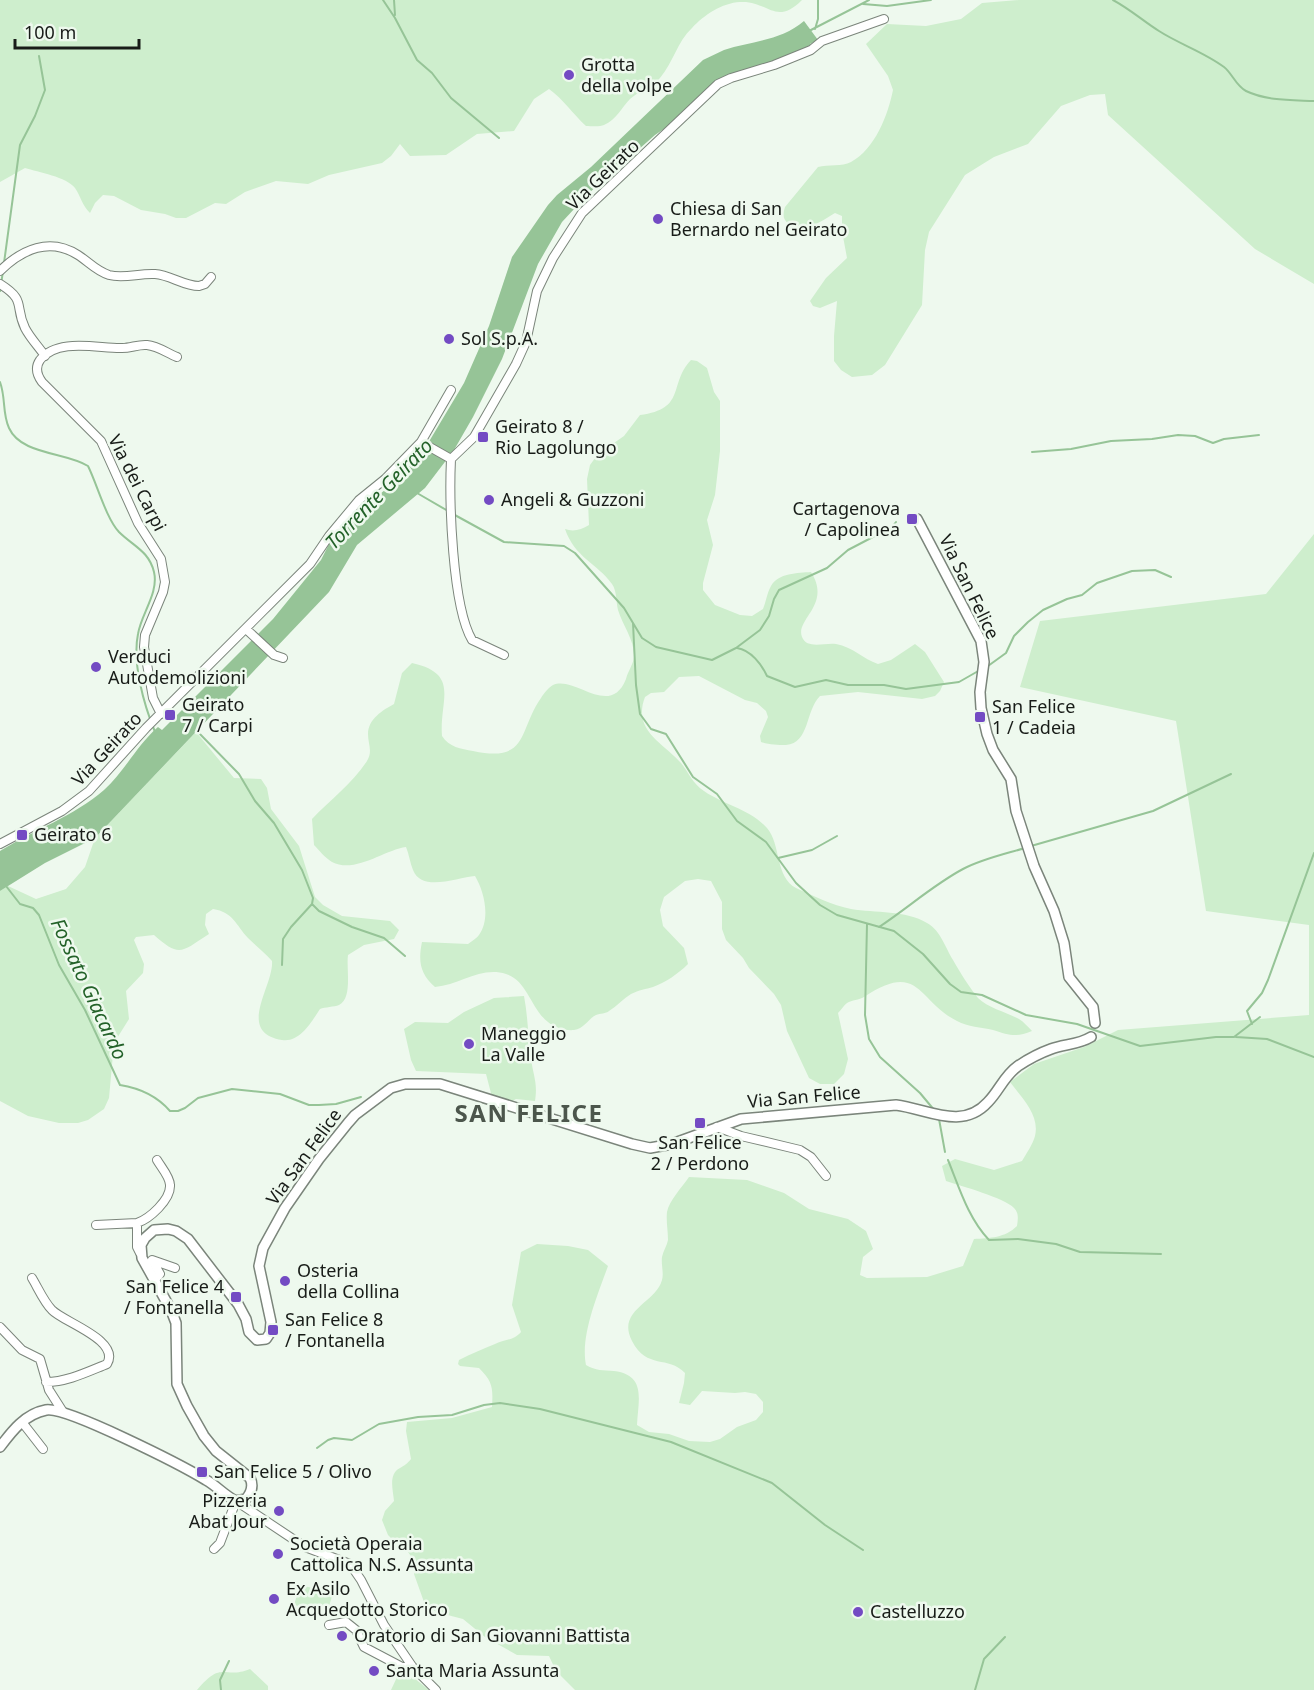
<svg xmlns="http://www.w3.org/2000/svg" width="1314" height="1690" font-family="'Noto Sans',sans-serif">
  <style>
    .green { fill: #ceeecd }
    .water { fill: #96c497 }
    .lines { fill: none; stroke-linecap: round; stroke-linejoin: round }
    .stream { stroke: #96c497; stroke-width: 2 }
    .minor-casing { stroke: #7b857b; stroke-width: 10 }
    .tertiary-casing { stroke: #7b857b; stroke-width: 12 }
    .minor { stroke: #fff; stroke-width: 8 }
    .tertiary { stroke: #fff; stroke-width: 9 }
    .poi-dot { fill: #734bc3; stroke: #eef9ee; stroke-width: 2 }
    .labels { text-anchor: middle; stroke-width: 5; stroke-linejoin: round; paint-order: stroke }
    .poi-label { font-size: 18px; fill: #181c18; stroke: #eef9ee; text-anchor: start }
    .street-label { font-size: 18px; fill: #181c18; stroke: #eef9ee }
    .water-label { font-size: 20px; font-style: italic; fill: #236229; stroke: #eef9ee }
    .district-label { font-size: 24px; font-weight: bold; letter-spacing: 1.5px; fill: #4c564c; stroke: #eef9ee }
  </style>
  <rect width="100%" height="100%" fill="#eef9ee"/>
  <!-- green -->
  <path class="green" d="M 0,0 L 802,0 C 775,27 768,0 740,2 C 722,3 704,15 692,28 C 677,42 673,63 660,78 C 652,87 639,91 630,99 C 622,107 616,120 604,125 C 600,127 591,126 586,126 C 573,114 563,99 549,89 L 534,99 L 514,131 L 477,134 L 446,155 L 410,156 L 400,144 L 391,156 L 382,163 L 329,175 L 308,184 L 276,181 L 245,192 L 226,204 L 215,203 L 186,218 L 176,218 L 165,214 L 141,210 L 114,196 L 103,195 L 95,203 L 90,213 C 82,205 81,197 75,188 C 67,177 38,172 25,168 L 0,182 Z
    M 1019,0 L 1314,0 L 1314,284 L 1255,249 L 1108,115 L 1105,94 L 1090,95 L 1061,106 L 1028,144 L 994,157 L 965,175 L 929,232 L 925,250 L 922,305 L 885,365 L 872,375 L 852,377 L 841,370 L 834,361 L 834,336 L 837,301 L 820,308 L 813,306 L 810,301 L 826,278 L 847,258 L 842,231 L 842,216 L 835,213 C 822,221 804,234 789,224 C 782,219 783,214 785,207 L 818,167 C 828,164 842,167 851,162 C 875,149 888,115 893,90 L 888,76 L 866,44 L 887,24 L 926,26 L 961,19 L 982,3 Z
    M 691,360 L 697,361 L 707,368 L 714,392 L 720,401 L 720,451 L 715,495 L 707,520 L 713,545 L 703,583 L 703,590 L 715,605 L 740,615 L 752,616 L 763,609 C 766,602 767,593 771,586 C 778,573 798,573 811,572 C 832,605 795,619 802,637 C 807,650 826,642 836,644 C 853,647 863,659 878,664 L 891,660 L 915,644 L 925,652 L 944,682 L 940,691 L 935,696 L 922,699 L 858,692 L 820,696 C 805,711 810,743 786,745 C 777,745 770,745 761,742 L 760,736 L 768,717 L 766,711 L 757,703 L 745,700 L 699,676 L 679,677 L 664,692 L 651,693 L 645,697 C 632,731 664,743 681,763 C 689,773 693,784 704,791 C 724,805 750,809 767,828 C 781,844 775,877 796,888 C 813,896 832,905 851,909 C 875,913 906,910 927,923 C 941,931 945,947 953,960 C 960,972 969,987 978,998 C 988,1008 1006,1012 1019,1019 C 1024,1022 1028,1027 1032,1031 C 1016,1038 1009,1035 993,1030 C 981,1027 968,1027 957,1021 C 917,1001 920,960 864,997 C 859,1000 852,1000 847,1003 C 844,1005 841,1010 838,1013 L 848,1059 L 844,1074 L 834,1084 L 820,1084 L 809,1078 L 787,1031 L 781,1005 L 774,994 L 749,968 L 743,958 L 726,940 L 722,929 L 722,902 L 711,881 L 698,879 L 685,881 L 664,897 L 660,910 L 663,926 L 684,948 L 688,964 C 678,974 666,982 653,987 C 646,989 639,990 631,994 C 623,999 617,1006 609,1011 C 606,1014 600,1013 596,1015 C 588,1019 584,1029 574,1030 C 565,1031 554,1027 548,1022 C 531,1009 527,980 506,974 C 481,966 460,985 435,987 C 420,974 418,961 422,942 L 468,944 C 472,941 477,938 479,935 C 491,918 484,891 475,876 C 458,877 422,893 413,870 C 410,863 409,854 406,847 C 384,850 355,874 332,862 C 325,858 319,850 314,845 L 312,819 C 330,800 353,783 367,761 C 373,751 368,744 368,734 C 368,719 383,710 394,704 L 402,673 L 412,663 C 461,674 439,700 442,736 C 449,747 461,749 473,751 C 529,763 518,731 541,698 C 544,693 549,687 553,685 C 575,675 610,719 626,679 C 628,671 633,665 634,657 C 635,641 623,626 618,610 C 616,602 617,591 612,584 C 597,563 575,558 565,529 C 573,532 581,530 589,525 L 587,479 L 590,465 L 598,454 L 624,436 L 640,415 C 687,409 668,384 691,360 Z
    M 1314,534 L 1314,1690 L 575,1690 L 556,1671 L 549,1656 L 517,1655 L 485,1637 L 463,1619 L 436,1612 L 424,1602 L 414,1574 L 415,1562 L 401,1542 L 392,1539 L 388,1535 L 382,1520 L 385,1511 L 394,1501 C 393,1490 388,1474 400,1468 C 405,1465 407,1464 411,1459 L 406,1431 L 407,1422 L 452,1418 L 492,1407 C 493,1388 493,1382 479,1368 L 460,1366 L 458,1364 L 459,1360 C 470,1354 483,1349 495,1344 C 505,1339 513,1341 521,1332 L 512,1305 L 521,1252 L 537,1244 L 568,1246 L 588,1250 L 608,1266 C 598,1294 580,1336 586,1365 C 596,1371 603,1370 614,1371 C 647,1375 638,1401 637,1425 L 649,1432 L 669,1434 L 689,1441 L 710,1442 L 720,1439 L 737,1427 L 756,1420 L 763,1412 L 763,1402 L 756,1394 L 745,1392 L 735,1393 L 702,1391 L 690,1405 L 679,1403 L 684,1383 L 685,1373 C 668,1355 647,1370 632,1341 C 616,1310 656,1303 662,1280 C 664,1273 661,1265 662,1257 C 663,1251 667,1246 668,1240 C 668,1231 666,1221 667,1212 C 669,1201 682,1187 689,1177 L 747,1180 L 784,1193 L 809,1209 L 848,1219 L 866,1231 L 873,1249 L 863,1257 L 860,1275 L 867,1278 L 927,1277 L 963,1266 L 974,1239 C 990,1238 1005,1238 1017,1226 C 1018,1219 1019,1213 1014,1208 C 1005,1198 961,1186 946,1181 L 942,1166 L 955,1159 L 994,1170 L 1022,1161 C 1026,1154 1033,1144 1035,1136 C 1040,1115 1022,1098 1010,1082 L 1034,1064 L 1084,1047 L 1118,1030 L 1309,1015 L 1309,925 L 1206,911 L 1176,721 L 1020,687 L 1040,621 L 1266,594 Z
    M 196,732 L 234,778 L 261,779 L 267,788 L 271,809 L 299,846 L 315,897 L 323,905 L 342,916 L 390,921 L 399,930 L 394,939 L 364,945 L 348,955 C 346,968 353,998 339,1005 C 334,1007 325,1007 320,1009 C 312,1021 300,1043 282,1040 C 235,1032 274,986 272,961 C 265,953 256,946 248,938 C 236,925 233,912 213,909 L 206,914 L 205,925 L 209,934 C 181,952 180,958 154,935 L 136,937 L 134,940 L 144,964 L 143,973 L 126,991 L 129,1019 L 114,1043 L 109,1098 L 104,1109 L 88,1120 L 78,1123 L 59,1123 L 28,1116 L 0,1101 L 0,891 L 8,886 L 36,899 L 66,889 L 85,867 L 95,838 Z
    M 524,996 C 528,1017 528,1037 531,1058 C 533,1076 538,1082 535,1101 L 516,1099 L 510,1102 L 492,1097 L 486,1074 L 416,1071 L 411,1060 L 404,1029 L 415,1022 L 448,1023 L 464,1012 L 494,998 Z
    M 300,1585 L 333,1593 L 327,1613 L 294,1605 Z
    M 250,1669 L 268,1686 L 268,1690 L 197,1690 C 223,1659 223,1680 250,1669 Z
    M 403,1674 L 409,1674 L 429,1690 L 391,1690 L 398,1675 Z"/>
  <!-- water -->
  <path class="water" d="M 804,21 L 818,40 L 810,44 L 811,47 L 787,57 L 730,75 L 712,84 L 680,118 L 655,135 L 589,193 L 562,222 L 538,264 L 502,359 L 473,417 L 454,450 L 425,488 L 357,545 L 329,592 L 95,838 L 45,863 L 0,891 L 0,851 C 34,830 74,816 104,790 C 125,771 137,745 158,727 L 162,730 L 273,619 L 321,560 L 331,540 L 359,510 L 385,490 L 421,455 L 464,383 L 489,326 L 512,257 L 548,205 L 557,195 L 591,167 L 703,60 C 710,57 717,53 724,50 C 751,41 781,41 804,21 Z"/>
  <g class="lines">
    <!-- stream -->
    <path class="stream" d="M 383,0 L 395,18 L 417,60 L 432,73 L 451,98 L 499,138
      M 394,0 L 395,15
      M 1113,0 C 1130,9 1143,21 1159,31 C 1179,44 1204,52 1224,67 C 1232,73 1236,86 1246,91 C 1267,101 1291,100 1314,101
      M 863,4 L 887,6 L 931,0
      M 815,29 L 818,19 L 818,0
      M 809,31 L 869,0
      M 4,263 L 20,145 L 35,116 L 45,90 L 39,56
      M 0,291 L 3,271
      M 0,382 C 6,398 2,413 9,428 C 21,455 66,452 88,466 C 97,484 106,518 119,532 C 133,546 149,551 154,572 C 159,593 141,614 138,634 C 132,663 144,705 155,732
      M 1032,452 L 1071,449 L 1111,441 L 1152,439 L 1178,435 L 1195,436 L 1213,443 L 1224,439 L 1259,435
      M 417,493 L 448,511
      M 453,514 L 504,542 L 564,546 L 575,553 L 624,608 L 642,638 L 656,647 L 712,660 L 736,648 L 760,630 L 769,616 L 774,599 L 779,590 L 827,568 L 848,550 L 892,527 L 896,522
      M 633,623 L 636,685 L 640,714 L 651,729 L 666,734 L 693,777 L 717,794 L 737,821 L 766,842 L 796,883 L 820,905 L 837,915 L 894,931 L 923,954 L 950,984 L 961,992 L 982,995 L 1026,1015 L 1077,1024 L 1140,1046 L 1216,1037 L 1234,1037 L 1260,1017
      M 737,648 C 751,650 762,665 767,676 L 795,687 L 826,680 L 848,685 L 884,685 L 906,689 L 959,682 L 980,670
      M 988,666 L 1006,653 L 1014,636 L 1028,622 L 1043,610 L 1067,599 L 1082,595 L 1097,583 L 1132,571 L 1155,570 L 1171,577
      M 196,730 L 239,774 L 255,801 L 274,823 L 302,870 L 313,898 L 312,904 L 291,927 L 283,939 L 282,965
      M 1031,846 L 1153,811 L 1231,774
      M 778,858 L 812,850 L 837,836
      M 6,886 L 20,904 L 33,908 L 39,915 L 59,965 L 85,1010 L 120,1085 C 139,1088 157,1096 170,1111 L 178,1111 L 185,1108 L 198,1098 L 232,1089 L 280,1094 L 309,1105 L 319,1105 L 336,1104 L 361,1097
      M 312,904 L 319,911 L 352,927 L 384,938 L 405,956
      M 867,924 L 865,1015 L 869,1039 L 880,1057 L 920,1093 L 935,1111
      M 879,927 C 908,908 933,885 963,869 C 982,859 1005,854 1025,848
      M 1252,1024 L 1247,1011 L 1262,993 L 1268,980 L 1314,853
      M 1236,1037 L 1267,1039 L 1314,1057
      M 939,1119 L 945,1152
      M 948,1160 C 959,1187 968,1218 989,1240 L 1018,1239 L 1056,1244 L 1080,1252 L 1161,1254
      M 317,1448 L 328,1440 L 334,1438 L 352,1440 L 379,1424 L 418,1417 L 452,1415 L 484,1405 L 500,1403 L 540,1409 L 671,1442 L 772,1483 L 825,1525 L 863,1550
      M 221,1690 L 220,1680 L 229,1661
      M 975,1690 L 984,1659 L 1005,1637"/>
    <defs>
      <path id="minor" d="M 0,271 C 22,249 50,237 78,255 C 89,262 96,271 109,275 C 124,279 139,273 155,274 C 170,275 184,286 199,286 L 205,284 L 211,277
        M 0,284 C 27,301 14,305 25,328 C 30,338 39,347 45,356
        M 421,442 L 451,459
        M 246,629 L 274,655 L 283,658
        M 504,655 L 472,640 C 452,606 449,500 451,459 L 474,437 L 516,364 L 526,342 L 537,291 L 553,258 L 582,213 L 718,84 L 731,78 L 774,65 L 811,50 L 822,41 L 884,19
        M 161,714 L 153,698 L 144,647 L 145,635 L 163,592 L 165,582 L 161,559 L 138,523 L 101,441 L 42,382 C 37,375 35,367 40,360 C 57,338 96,348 120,348 C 129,349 138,344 147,345 C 158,346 167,353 177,357
        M 0,844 L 62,811 L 89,791 L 146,728 L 310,564 L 329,536 L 359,500 L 385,479 L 421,442 L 451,390
        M 717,1127 L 741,1136 L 800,1150 L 811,1157 L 826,1176
        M 137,1223 C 149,1219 171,1200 170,1185 C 170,1177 161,1167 157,1160
        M 96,1225 L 137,1223 L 137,1247 L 140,1253
        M 32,1278 C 38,1288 44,1302 52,1310 C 63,1322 121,1340 107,1364 C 87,1372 67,1382 46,1382
        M 154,1281 L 160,1274 L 152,1260 L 175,1268
        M 0,1327 L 22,1350 L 40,1359 L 49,1390 L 63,1412
        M 22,1422 L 43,1449
        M 214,1549 L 220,1543 L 236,1501 L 305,1547 L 350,1564 L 361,1580 L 384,1625 L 412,1666 L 436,1690
        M 329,1625 L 346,1622 L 356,1630 L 364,1647 L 402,1667 L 412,1666"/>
      <path id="tertiary" d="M 917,519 L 981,641 L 984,662 L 980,692 L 981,708 L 987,734 L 993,750 L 1011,779 L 1016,811 L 1034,866 L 1054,911 L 1064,943 L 1069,977 L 1093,1007 L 1095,1023
        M 0,1447 C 12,1431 25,1414 46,1410 C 66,1406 183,1466 206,1480 C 217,1486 225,1496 236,1501 L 246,1499 C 251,1493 254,1486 250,1478 L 216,1451 L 204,1436 L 187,1406 L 177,1384 L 176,1323 L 171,1310 L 142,1258 L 141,1245 L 145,1238 L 154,1230 L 168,1229 L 176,1231 L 188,1239 L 238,1304 L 246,1319 L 249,1332 L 257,1340 L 266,1339 L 270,1333 L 271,1322 L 259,1266 L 263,1248 L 285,1208 L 319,1159 L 348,1123 L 355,1115 L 391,1088 L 405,1084 L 440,1084 L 632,1144 L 650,1148 L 672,1144 L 741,1119 L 896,1105 C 928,1109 962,1131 988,1102 C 999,1091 1004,1076 1018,1066 C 1027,1060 1040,1053 1051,1049 C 1064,1044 1078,1045 1091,1037"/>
    </defs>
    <!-- minor casing -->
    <use href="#minor" class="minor-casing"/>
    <!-- tertiary casing -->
    <use href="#tertiary" class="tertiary-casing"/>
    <!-- minor -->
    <use href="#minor" class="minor"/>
    <!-- tertiary -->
    <use href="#tertiary" class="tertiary"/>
  </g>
  <!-- markers -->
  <g class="poi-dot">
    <circle cx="569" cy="75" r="6"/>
    <circle cx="658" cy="219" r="6"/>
    <circle cx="449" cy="339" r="6"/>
    <rect x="477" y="431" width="12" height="12" rx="3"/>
    <circle cx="489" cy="500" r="6"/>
    <rect x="906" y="513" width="12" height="12" rx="3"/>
    <circle cx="96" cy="667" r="6"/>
    <rect x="164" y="709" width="12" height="12" rx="3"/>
    <rect x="974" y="711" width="12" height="12" rx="3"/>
    <rect x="16" y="829" width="12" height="12" rx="3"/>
    <circle cx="469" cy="1044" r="6"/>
    <rect x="694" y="1117" width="12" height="12" rx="3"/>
    <circle cx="285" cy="1281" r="6"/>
    <rect x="230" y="1291" width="12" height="12" rx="3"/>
    <rect x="267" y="1324" width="12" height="12" rx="3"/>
    <rect x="196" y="1466" width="12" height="12" rx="3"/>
    <circle cx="279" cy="1511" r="6"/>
    <circle cx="278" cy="1554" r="6"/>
    <circle cx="274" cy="1599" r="6"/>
    <circle cx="858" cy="1612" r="6"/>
    <circle cx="342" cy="1636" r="6"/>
    <circle cx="374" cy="1671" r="6"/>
  </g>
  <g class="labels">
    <!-- poi labels -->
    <g class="poi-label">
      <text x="581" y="71">Grotta<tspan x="581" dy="21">della volpe</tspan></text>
      <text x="670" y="215">Chiesa di San<tspan x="670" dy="21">Bernardo nel Geirato</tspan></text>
      <text x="461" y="345">Sol S.p.A.</text>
      <text x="495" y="433">Geirato 8 /<tspan x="495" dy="21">Rio Lagolungo</tspan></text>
      <text x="501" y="506">Angeli &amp; Guzzoni</text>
      <text x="900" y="515" text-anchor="end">Cartagenova<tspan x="900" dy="21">/ Capolinea</tspan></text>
      <text x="108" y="663">Verduci<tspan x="108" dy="21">Autodemolizioni</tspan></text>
      <text x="182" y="711">Geirato<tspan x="182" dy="21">7 / Carpi</tspan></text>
      <text x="992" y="713">San Felice<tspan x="992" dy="21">1 / Cadeia</tspan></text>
      <text x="34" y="841">Geirato 6</text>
      <text x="481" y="1040">Maneggio<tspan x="481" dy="21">La Valle</tspan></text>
      <text x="700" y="1149" text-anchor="middle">San Felice<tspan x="700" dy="21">2 / Perdono</tspan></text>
      <text x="297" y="1277">Osteria<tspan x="297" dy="21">della Collina</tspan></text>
      <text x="224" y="1293" text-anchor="end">San Felice 4<tspan x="224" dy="21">/ Fontanella</tspan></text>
      <text x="285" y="1326">San Felice 8<tspan x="285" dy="21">/ Fontanella</tspan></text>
      <text x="214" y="1478">San Felice 5 / Olivo</text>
      <text x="267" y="1507" text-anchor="end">Pizzeria<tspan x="267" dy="21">Abat Jour</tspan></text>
      <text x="290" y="1550">Società Operaia<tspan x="290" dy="21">Cattolica N.S. Assunta</tspan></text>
      <text x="286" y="1595">Ex Asilo<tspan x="286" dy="21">Acquedotto Storico</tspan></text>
      <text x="870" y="1618">Castelluzzo</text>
      <text x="354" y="1642">Oratorio di San Giovanni Battista</text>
      <text x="386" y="1677">Santa Maria Assunta</text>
    </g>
    <!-- street labels -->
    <g class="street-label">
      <text transform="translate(603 175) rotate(-44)" y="6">Via Geirato</text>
      <text transform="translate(137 483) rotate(63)" y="6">Via dei Carpi</text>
      <text transform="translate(969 587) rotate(64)" y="6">Via San Felice</text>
      <text transform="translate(107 749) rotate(-47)" y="6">Via Geirato</text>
      <text transform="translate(804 1097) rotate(-5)" y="6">Via San Felice</text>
      <text transform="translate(304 1157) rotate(-54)" y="6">Via San Felice</text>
    </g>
    <!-- water labels -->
    <g class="water-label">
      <text transform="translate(379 494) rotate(-46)" y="7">Torrente Geirato</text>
      <text transform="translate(89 989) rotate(65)" y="7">Fossato Giacardo</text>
    </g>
    <!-- district labels -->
    <g class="district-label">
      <text x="529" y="1122">SAN FELICE</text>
    </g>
  </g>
  <!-- scale -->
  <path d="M15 39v9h124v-9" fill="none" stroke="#181c18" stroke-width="3"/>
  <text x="24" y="39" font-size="18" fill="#181c18" stroke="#eef9ee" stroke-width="4.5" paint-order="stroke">100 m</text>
</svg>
